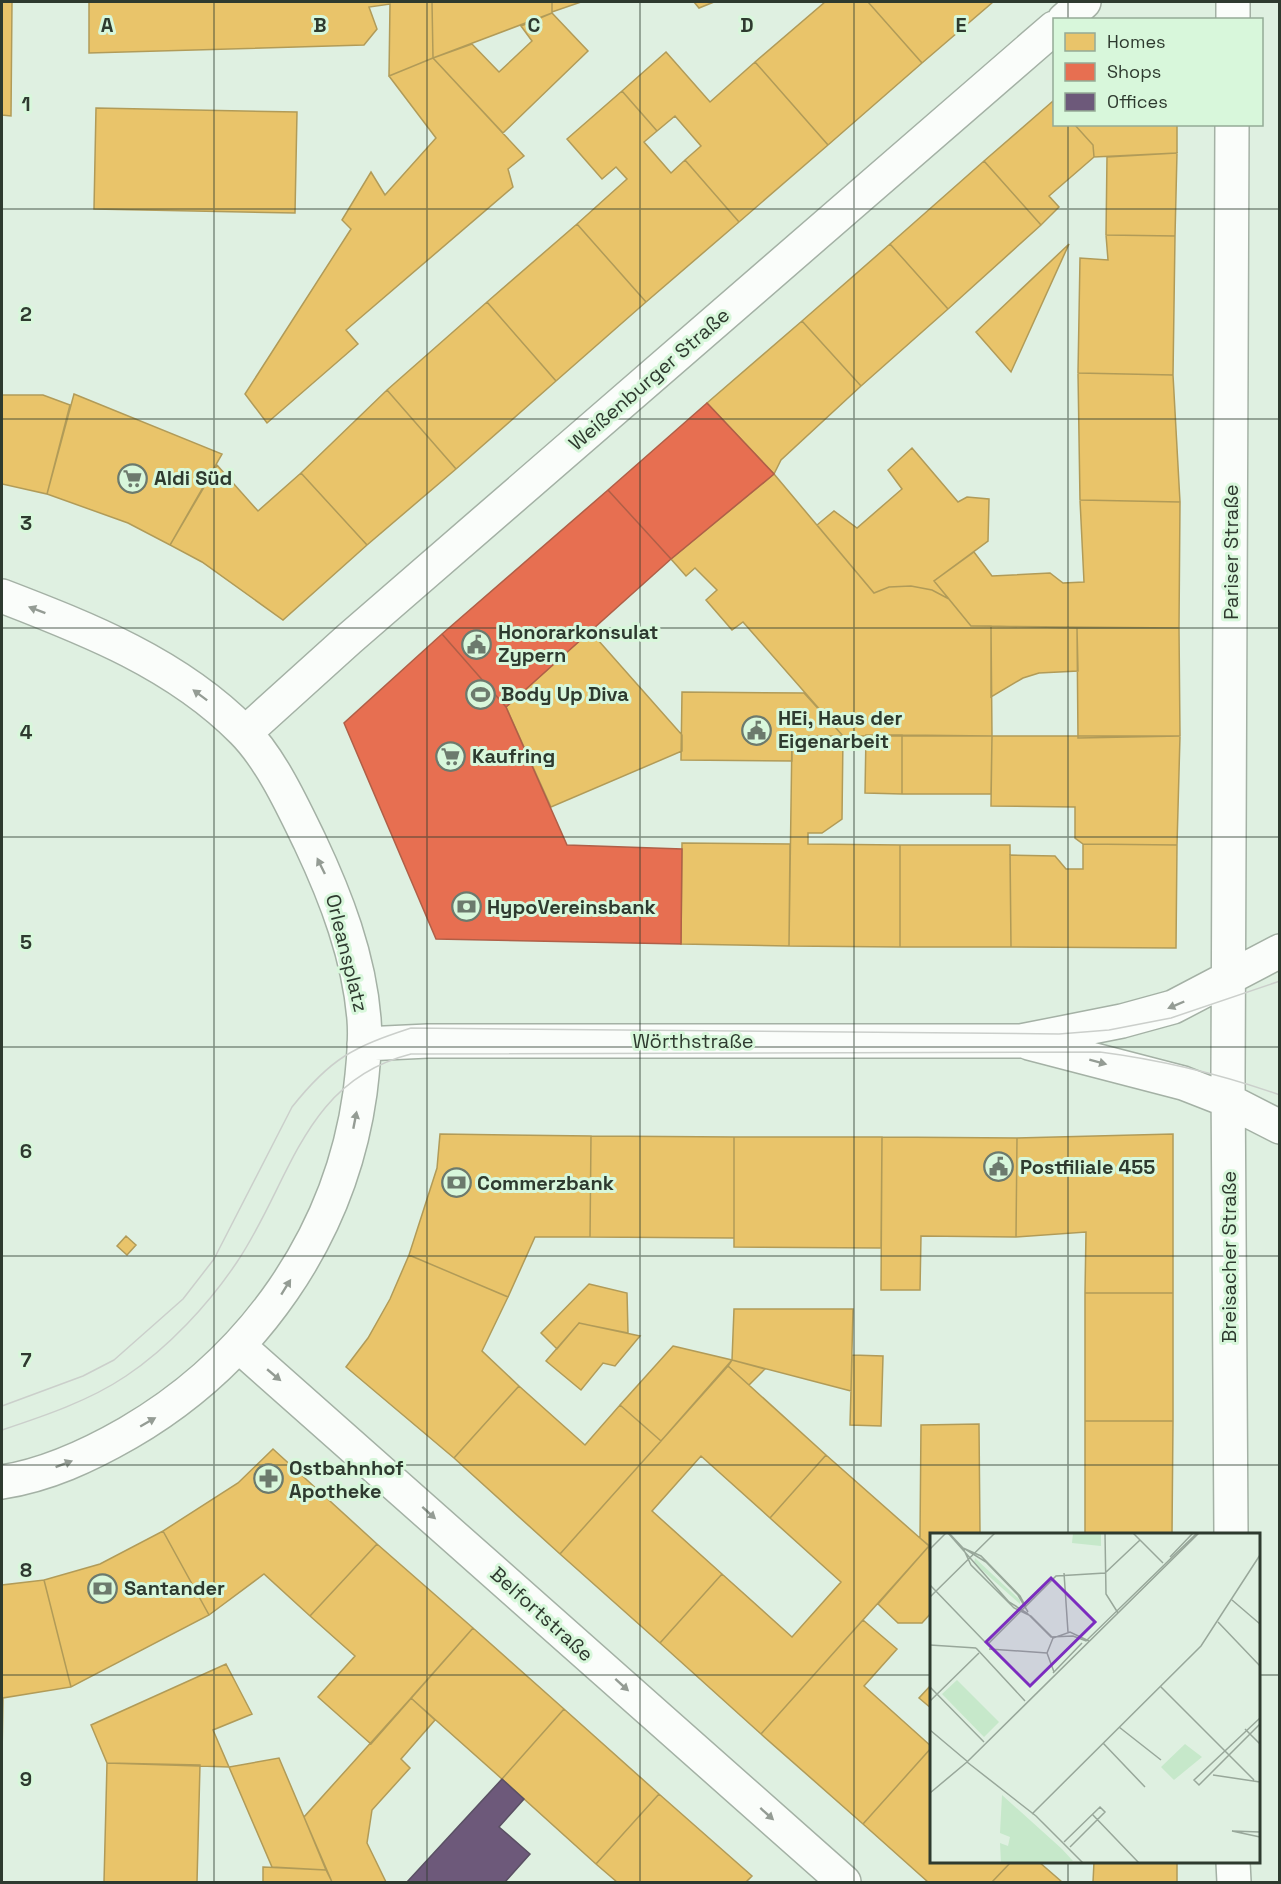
<svg xmlns="http://www.w3.org/2000/svg" width="1281" height="1884" font-family="'Space Grotesk',sans-serif">
  <style>
    .homes { fill: #e9c46a; stroke: #b19b58; stroke-width: 1.5 }
    .shops { fill: #e76f51; stroke: #b05f47; stroke-width: 1.5 }
    .offices { fill: #6d597a; stroke: #5a5064; stroke-width: 1.5 }
    .lines { fill: none; stroke-linecap: round; stroke-linejoin: round }
    .street-casing { stroke: #a4b1a5; stroke-width: 36 }
    .street { stroke: #fafdfa; stroke-width: 33 }
    .tram { stroke: #cbcfcb; stroke-width: 1.5 }
    .oneway { fill: #949c94 }
    .grid { fill: none; stroke: #2e3a2f; stroke-width: 1.5; stroke-opacity: 0.55 }
    .labels { text-anchor: middle; stroke-width: 6; stroke-linejoin: round; paint-order: stroke }
    .street-label { font-size: 20px; fill: #2e3a2f; stroke: #d8f7db }
    .poi-label { font-size: 20px; font-weight: bold; fill: #2e3a2f; stroke: #d8f7db; text-anchor: start }
    .inset-road { fill: none; stroke: #98a79a; stroke-width: 1.5 }
    .view { fill: #7b2cbf; fill-opacity: 0.15; stroke: #7b2cbf; stroke-width: 3 }
    .inset-edge { fill: none; stroke: #2e3a2f; stroke-width: 3 }
    .grid-label { font-size: 20px; text-anchor: middle; font-weight: bold; fill: #2e3a2f; stroke: #d8f7db; stroke-width: 6; stroke-linejoin: round; paint-order: stroke }
  </style>
  <rect width="100%" height="100%" fill="#dff0e1"/>
  <!-- homes -->
  <path class="homes" d="M 2,2 L 12,2 L 11,116 L 2,115 Z
    M 89,2 L 432,2 L 433,58 L 389,76 L 390,4 L 369,7 L 377,29 L 364,45 L 89,53 Z
    M 432,2 L 552,2 L 552,13 L 433,58 Z
    M 552,2 L 581,2 L 552,12 Z
    M 694,2 L 714,2 L 699,8 Z
    M 825,2 L 868,2 L 922,63 L 828,145 L 755,62 Z
    M 868,2 L 993,2 L 922,63 Z
    M 552,13 L 588,51 L 503,133 L 433,58 L 472,44 L 499,72 L 532,41 L 521,26 Z
    M 666,52 L 710,102 L 755,62 L 828,145 L 739,222 L 685,160 L 701,146 L 675,116 L 657,131 L 622,91 Z
    M 433,58 L 524,156 L 508,169 L 513,187 L 346,330 L 358,344 L 267,423 L 245,394 L 351,229 L 342,220 L 371,172 L 385,195 L 436,138 L 389,76 Z
    M 622,91 L 657,131 L 644,142 L 671,173 L 685,160 L 739,222 L 646,302 L 577,224 L 627,179 L 616,167 L 602,179 L 567,139 Z
    M 1053,101 L 1054,124 L 1074,124 L 1093,145 L 1094,157 L 1049,196 L 1059,207 L 1041,225 L 984,161 Z
    M 96,108 L 297,112 L 295,213 L 94,209 Z
    M 1074,124 L 1177,124 L 1177,153 L 1094,157 L 1093,145 Z
    M 1177,153 L 1175,236 L 1106,235 L 1107,157 Z
    M 984,161 L 1041,225 L 948,309 L 890,244 Z
    M 577,224 L 646,302 L 556,381 L 487,302 Z
    M 1106,235 L 1175,236 L 1173,375 L 1078,373 L 1080,258 L 1108,260 Z
    M 890,244 L 948,309 L 861,386 L 802,321 Z
    M 1069,244 L 1011,372 L 976,332 Z
    M 487,302 L 556,381 L 456,469 L 387,390 Z
    M 802,321 L 861,386 L 781,460 L 774,474 L 707,403 Z
    M 1078,373 L 1173,375 L 1180,502 L 1080,500 Z
    M 387,390 L 456,469 L 367,545 L 301,473 Z
    M 74,394 L 222,454 L 170,545 L 128,523 L 47,494 Z
    M 2,395 L 43,395 L 70,405 L 47,494 L 2,484 Z
    M 912,448 L 958,502 L 967,497 L 989,499 L 988,541 L 934,581 L 949,599 L 932,590 L 911,586 L 889,587 L 874,593 L 817,525 L 834,511 L 857,528 L 902,489 L 888,470 Z
    M 217,465 L 258,511 L 301,473 L 367,545 L 283,620 L 202,562 L 170,545 Z
    M 774,474 L 874,593 L 889,587 L 911,586 L 932,590 L 949,599 L 971,626 L 991,626 L 992,736 L 843,736 L 743,622 L 732,630 L 706,600 L 717,590 L 695,568 L 686,576 L 671,559 Z
    M 1080,500 L 1180,502 L 1179,628 L 971,626 L 934,581 L 974,552 L 992,576 L 1050,573 L 1063,583 L 1084,582 Z
    M 991,626 L 1077,628 L 1078,671 L 1039,673 L 1023,678 L 991,697 Z
    M 1077,628 L 1179,628 L 1180,736 L 1078,738 Z
    M 590,631 L 682,735 L 682,751 L 551,807 L 506,707 Z
    M 682,692 L 804,693 L 843,736 L 792,736 L 792,761 L 681,760 Z
    M 866,735 L 902,735 L 902,794 L 865,793 Z
    M 902,735 L 992,736 L 991,794 L 902,794 Z
    M 792,736 L 843,736 L 842,819 L 822,833 L 808,833 L 808,844 L 900,845 L 900,947 L 789,946 Z
    M 992,736 L 1180,736 L 1177,845 L 1083,844 L 1075,838 L 1075,807 L 991,806 Z
    M 682,843 L 790,844 L 789,946 L 681,944 Z
    M 1083,844 L 1177,845 L 1176,948 L 1011,947 L 1010,855 L 1055,856 L 1066,869 L 1083,869 Z
    M 900,845 L 1010,845 L 1011,947 L 900,947 Z
    M 440,1134 L 591,1136 L 590,1237 L 535,1237 L 508,1297 L 409,1255 L 437,1168 Z
    M 1173,1134 L 1173,1293 L 1085,1293 L 1086,1232 L 1016,1237 L 1017,1138 Z
    M 591,1136 L 734,1137 L 734,1238 L 590,1237 Z
    M 734,1137 L 882,1137 L 881,1248 L 734,1247 Z
    M 882,1137 L 1017,1138 L 1016,1237 L 921,1236 L 920,1290 L 881,1290 Z
    M 126,1236 L 136,1245 L 127,1255 L 117,1246 Z
    M 409,1255 L 508,1297 L 482,1351 L 519,1386 L 454,1458 L 346,1367 L 368,1338 L 390,1299 Z
    M 589,1284 L 627,1293 L 628,1333 L 579,1323 L 557,1349 L 541,1333 Z
    M 1085,1293 L 1173,1293 L 1173,1421 L 1085,1421 Z
    M 734,1309 L 853,1309 L 851,1391 L 732,1360 Z
    M 579,1323 L 640,1336 L 615,1366 L 603,1363 L 581,1390 L 546,1361 Z
    M 673,1346 L 732,1360 L 661,1441 L 620,1405 Z
    M 852,1355 L 883,1356 L 881,1426 L 850,1425 Z
    M 732,1360 L 765,1369 L 749,1385 L 728,1366 Z
    M 728,1366 L 826,1455 L 770,1518 L 701,1456 L 652,1511 L 722,1574 L 660,1643 L 560,1554 Z
    M 519,1386 L 585,1445 L 620,1405 L 661,1441 L 560,1554 L 454,1458 Z
    M 1085,1421 L 1173,1421 L 1172,1534 L 1085,1534 Z
    M 979,1424 L 980,1534 L 932,1534 L 932,1548 L 920,1538 L 921,1425 Z
    M 273,1449 L 377,1544 L 310,1616 L 264,1574 L 209,1615 L 163,1531 L 238,1483 Z
    M 826,1455 L 929,1546 L 761,1734 L 660,1643 L 722,1574 L 792,1637 L 841,1582 L 770,1518 Z
    M 163,1531 L 209,1615 L 71,1687 L 44,1580 L 100,1564 Z
    M 377,1544 L 473,1628 L 371,1744 L 318,1697 L 355,1656 L 310,1616 Z
    M 929,1546 L 932,1612 L 922,1623 L 898,1623 L 878,1604 Z
    M 44,1580 L 71,1687 L 3,1698 L 2,1757 L 2,1585 Z
    M 863,1620 L 897,1649 L 864,1686 L 932,1747 L 863,1824 L 761,1734 Z
    M 473,1628 L 564,1709 L 502,1779 L 411,1698 Z
    M 226,1664 L 252,1714 L 213,1730 L 229,1767 L 107,1763 L 91,1725 Z
    M 932,1684 L 932,1709 L 919,1698 Z
    M 411,1698 L 435,1720 L 401,1759 L 410,1768 L 372,1810 L 367,1843 L 386,1882 L 332,1882 L 304,1817 Z
    M 564,1709 L 659,1794 L 596,1864 L 502,1779 Z
    M 932,1747 L 932,1862 L 1011,1862 L 992,1882 L 928,1882 L 863,1824 Z
    M 279,1758 L 304,1817 L 326,1870 L 272,1867 L 229,1767 Z
    M 107,1763 L 200,1765 L 197,1882 L 104,1882 Z
    M 659,1794 L 752,1876 L 746,1882 L 617,1882 L 596,1864 Z
    M 1011,1862 L 1039,1862 L 1062,1882 L 992,1882 Z
    M 1094,1862 L 1177,1862 L 1177,1882 L 1093,1882 Z
    M 263,1867 L 326,1870 L 332,1882 L 263,1882 Z"/>
  <!-- shops -->
  <path class="shops" d="M 707,403 L 774,474 L 671,559 L 608,490 Z
    M 608,490 L 671,559 L 506,707 L 442,634 Z
    M 442,634 L 506,707 L 567,845 L 682,849 L 681,944 L 436,939 L 344,723 Z"/>
  <!-- offices -->
  <path class="offices" d="M 502,1779 L 524,1799 L 499,1827 L 530,1854 L 505,1882 L 407,1882 Z"/>
  <g class="lines">
    <defs>
      <path id="street" d="M 1064,20 L 1084,2
        M 1233,20 L 1233,2
        M 2,596 C 88,629 177,664 243,731 C 271,759 293,807 310,842 C 336,897 359,957 364,1019 C 366,1043 363,1069 360,1093 C 340,1237 252,1361 128,1433 C 88,1456 47,1475 2,1482
        M 245,733 L 349,639 L 1054,28
        M 1029,1043 L 1183,1083 L 1229,1101 L 1280,1127
        M 364,1044 L 428,1041 L 1021,1041 L 1122,1021 L 1173,1007 L 1280,951
        M 240,1347 L 844,1882
        M 1231,1534 L 1228,1077 L 1232,124
        M 1233,1862 L 1234,1882"/>
    </defs>
    <!-- street casing -->
    <use href="#street" class="street-casing"/>
    <!-- street -->
    <use href="#street" class="street"/>
    <!-- tram -->
    <path class="tram" d="M 2,1406 L 83,1376 L 114,1360 L 183,1299 L 214,1259 L 292,1107 C 331,1058 353,1047 411,1028 L 1059,1034 L 1109,1030 L 1171,1018 L 1280,981
      M 2,1430 C 44,1416 89,1401 126,1376 C 168,1348 209,1304 237,1262 C 291,1182 303,1081 411,1054 L 1100,1052 C 1162,1060 1220,1074 1280,1095"/>
  </g>
  <!-- one-way arrows -->
  <defs><path id="oneway-solid" d="M-6-.8H1V-3.2L6.5 0L1 3.2V.8H-6Z" transform="scale(1.5)"/></defs>
  <g class="oneway">
    <use href="#oneway-solid" transform="translate(37 610) rotate(-159)"/>
    <use href="#oneway-solid" transform="translate(200 695) rotate(-143)"/>
    <use href="#oneway-solid" transform="translate(321 866) rotate(-116)"/>
    <use href="#oneway-solid" transform="translate(1176 1005) rotate(157)"/>
    <use href="#oneway-solid" transform="translate(1098 1062) rotate(15)"/>
    <use href="#oneway-solid" transform="translate(355 1120) rotate(-79)"/>
    <use href="#oneway-solid" transform="translate(286 1287) rotate(-58)"/>
    <use href="#oneway-solid" transform="translate(274 1375) rotate(40)"/>
    <use href="#oneway-solid" transform="translate(148 1422) rotate(-30)"/>
    <use href="#oneway-solid" transform="translate(64 1464) rotate(-21)"/>
    <use href="#oneway-solid" transform="translate(429 1513) rotate(42)"/>
    <use href="#oneway-solid" transform="translate(622 1685) rotate(42)"/>
    <use href="#oneway-solid" transform="translate(767 1814) rotate(42)"/>
  </g>
  <!-- grid -->
  <path class="grid" d="M 214,2 L 214,1882M 427,2 L 427,1882M 640,2 L 640,1882M 854,2 L 854,1882M 1068,2 L 1068,20M 1068,124 L 1068,1534M 2,209 L 1280,209M 2,419 L 1280,419M 2,628 L 1280,628M 2,837 L 1280,837M 2,1047 L 1280,1047M 2,1256 L 1280,1256M 2,1465 L 1280,1465M 2,1675 L 932,1675M 1258,1675 L 1280,1675M 1068,1862 L 1068,1882"/>
  <!-- icons -->
  <defs>
    <symbol id="supermarket-ring" viewBox="-11 -11 22 22"><circle r="9.5" fill="#d8f7db" stroke="#6c7a6d" stroke-width="1.5"/><path d="M-6-5.5h2.5l.6 2H6L4.5 2H-2.5L-4.4-4H-6ZM-1.5 3.2a1.3 1.3 0 1 0 .1 0ZM3 3.2a1.3 1.3 0 1 0 .1 0Z" fill="#6c7a6d"/></symbol>
    <symbol id="civic-ring" viewBox="-11 -11 22 22"><circle r="9.5" fill="#d8f7db" stroke="#6c7a6d" stroke-width="1.5"/><path d="M-.6-6.5H3V-4.5H.6V-3L4-1V1h2V6H-6V1h2V-1L-.6-3ZM-1.2 2.5V6h2.4V2.5Z" fill="#6c7a6d"/></symbol>
    <symbol id="stadium-ring" viewBox="-11 -11 22 22"><circle r="9.5" fill="#d8f7db" stroke="#6c7a6d" stroke-width="1.5"/><path d="M0-5a6.5 5 0 1 0 0 10a6.5 5 0 1 0 0-10ZM-3.5-1.8h7v3.6h-7Z" fill="#6c7a6d"/></symbol>
    <symbol id="bank-ring" viewBox="-11 -11 22 22"><circle r="9.5" fill="#d8f7db" stroke="#6c7a6d" stroke-width="1.5"/><path d="M-6-4H6V4H-6ZM0-2.3a2.3 2.3 0 1 0 0 4.6a2.3 2.3 0 1 0 0-4.6Z" fill="#6c7a6d"/></symbol>
    <symbol id="pharmacy-ring" viewBox="-11 -11 22 22"><circle r="9.5" fill="#d8f7db" stroke="#6c7a6d" stroke-width="1.5"/><path d="M-2-6h4v4h4v4h-4v4h-4v-4h-4v-4h4Z" fill="#6c7a6d"/></symbol>
  </defs>
  <g fill-rule="evenodd">
    <use href="#supermarket-ring" x="116" y="462" width="33" height="33"/>
    <use href="#civic-ring" x="460" y="628" width="33" height="33"/>
    <use href="#stadium-ring" x="464" y="678" width="33" height="33"/>
    <use href="#civic-ring" x="740" y="714" width="33" height="33"/>
    <use href="#supermarket-ring" x="434" y="740" width="33" height="33"/>
    <use href="#bank-ring" x="450" y="890" width="33" height="33"/>
    <use href="#civic-ring" x="982" y="1150" width="33" height="33"/>
    <use href="#bank-ring" x="440" y="1166" width="33" height="33"/>
    <use href="#pharmacy-ring" x="252" y="1462" width="33" height="33"/>
    <use href="#bank-ring" x="86" y="1572" width="33" height="33"/>
  </g>
  <g class="labels">
    <!-- street labels -->
    <g class="street-label">
      <text transform="translate(649 379) rotate(-41)" y="7">Weißenburger Straße</text>
      <text transform="translate(1231 552) rotate(-90)" y="7">Pariser Straße</text>
      <text transform="translate(347 953) rotate(76)" y="7">Orleansplatz</text>
      <text x="693" y="1048">Wörthstraße</text>
      <text transform="translate(1229 1257) rotate(-90)" y="7">Breisacher Straße</text>
      <text transform="translate(542 1614) rotate(42)" y="7">Belfortstraße</text>
    </g>
    <!-- poi labels -->
    <g class="poi-label">
      <text x="154" y="485">Aldi Süd</text>
      <text x="498" y="639">Honorarkonsulat<tspan x="498" dy="23">Zypern</tspan></text>
      <text x="501" y="701">Body Up Diva</text>
      <text x="778" y="725">HEi, Haus der<tspan x="778" dy="23">Eigenarbeit</tspan></text>
      <text x="472" y="763">Kaufring</text>
      <text x="487" y="914">HypoVereinsbank</text>
      <text x="1020" y="1174">Postfiliale 455</text>
      <text x="477" y="1190">Commerzbank</text>
      <text x="289" y="1475">Ostbahnhof<tspan x="289" dy="23">Apotheke</tspan></text>
      <text x="124" y="1595">Santander</text>
    </g>
  </g>
  <!-- overview -->
  <g transform="translate(930 1533)">
    <rect width="330" height="330" fill="#dff0e1"/>
    <path d="M 143,0 L 171,0 L 171,13 L 142,10 ZM 45,25 L 90,67 L 90,71 L 44,30 ZM 27,147 L 69,189 L 54,204 L 12,161 ZM 255,211 L 272,224 L 244,247 L 231,234 ZM 72,262 L 132,316 L 143,328 L 71,330 L 70,310 L 78,313 L 80,304 L 70,300 Z" fill="#c6e8ca"/>
    <path class="inset-road" d="M 18,0 L 79,69 L 97,80 L 121,104 L 143,103 L 156,108 L 267,0M 19,0 L 33,15 L 51,23 L 90,63 L 96,74M 175,0 L 176,61 L 188,80M 203,0 L 233,30M 33,15 L 41,32 L 84,75 L 101,83 L 123,105M 0,16 L 16,0M 35,16 L 56,29 L 88,62 L 98,79M 240,24 L 263,0M 134,40 L 138,99M 0,52 L 55,109M 0,64 L 65,0M 302,67 L 330,91M 288,89 L 330,133M 58,111 L 126,43 L 175,40 L 210,7M 0,112 L 46,115M 46,115 L 95,168M 59,116 L 117,120M 124,139 L 117,120 L 123,105 L 140,99 L 159,108M 123,140 L 152,110M 230,153 L 324,247M 0,154 L 54,209M 0,168 L 49,120M 330,185 L 264,247 L 269,252 L 330,191M 189,194 L 231,227M 315,196 L 330,211M 0,197 L 38,229M 173,210 L 215,254M 37,229 L 269,0M 37,229 L 106,283 L 153,330M 283,242 L 330,249M 0,260 L 37,229M 102,281 L 271,113 L 330,22M 162,281 L 209,330M 330,304 L 302,298 L 330,299M 134,309 L 170,274 L 175,279 L 140,314"/>
    <path class="view" d="M 121,45 L 165,89 L 100,153 L 56,109 Z"/>
    <rect width="330" height="330" class="inset-edge"/>
  </g>
  <g class="grid-label">
    <text x="107" y="32">A</text>
    <text x="320" y="32">B</text>
    <text x="534" y="32">C</text>
    <text x="747" y="32">D</text>
    <text x="961" y="32">E</text>
    <text x="26" y="111">1</text>
    <text x="26" y="321">2</text>
    <text x="26" y="530">3</text>
    <text x="26" y="739">4</text>
    <text x="26" y="949">5</text>
    <text x="26" y="1158">6</text>
    <text x="26" y="1367">7</text>
    <text x="26" y="1577">8</text>
    <text x="26" y="1786">9</text>
  </g>
  <!-- border -->
  <rect width="1281" height="1884" fill="none" stroke="#2e3a2f" stroke-width="6"/>
  <!-- legend -->
  <rect x="1053" y="18" width="210" height="108" fill="#d8f7db" stroke="#94ab96" stroke-width="1.5"/>
  <rect x="1065" y="33" width="30" height="18" fill="#e9c46a" stroke="#94ab96" stroke-width="1.5"/>
  <text x="1107" y="48" font-size="18" fill="#2e3a2f">Homes</text>
  <rect x="1065" y="63" width="30" height="18" fill="#e76f51" stroke="#94ab96" stroke-width="1.5"/>
  <text x="1107" y="78" font-size="18" fill="#2e3a2f">Shops</text>
  <rect x="1065" y="93" width="30" height="18" fill="#6d597a" stroke="#94ab96" stroke-width="1.5"/>
  <text x="1107" y="108" font-size="18" fill="#2e3a2f">Offices</text>
</svg>
